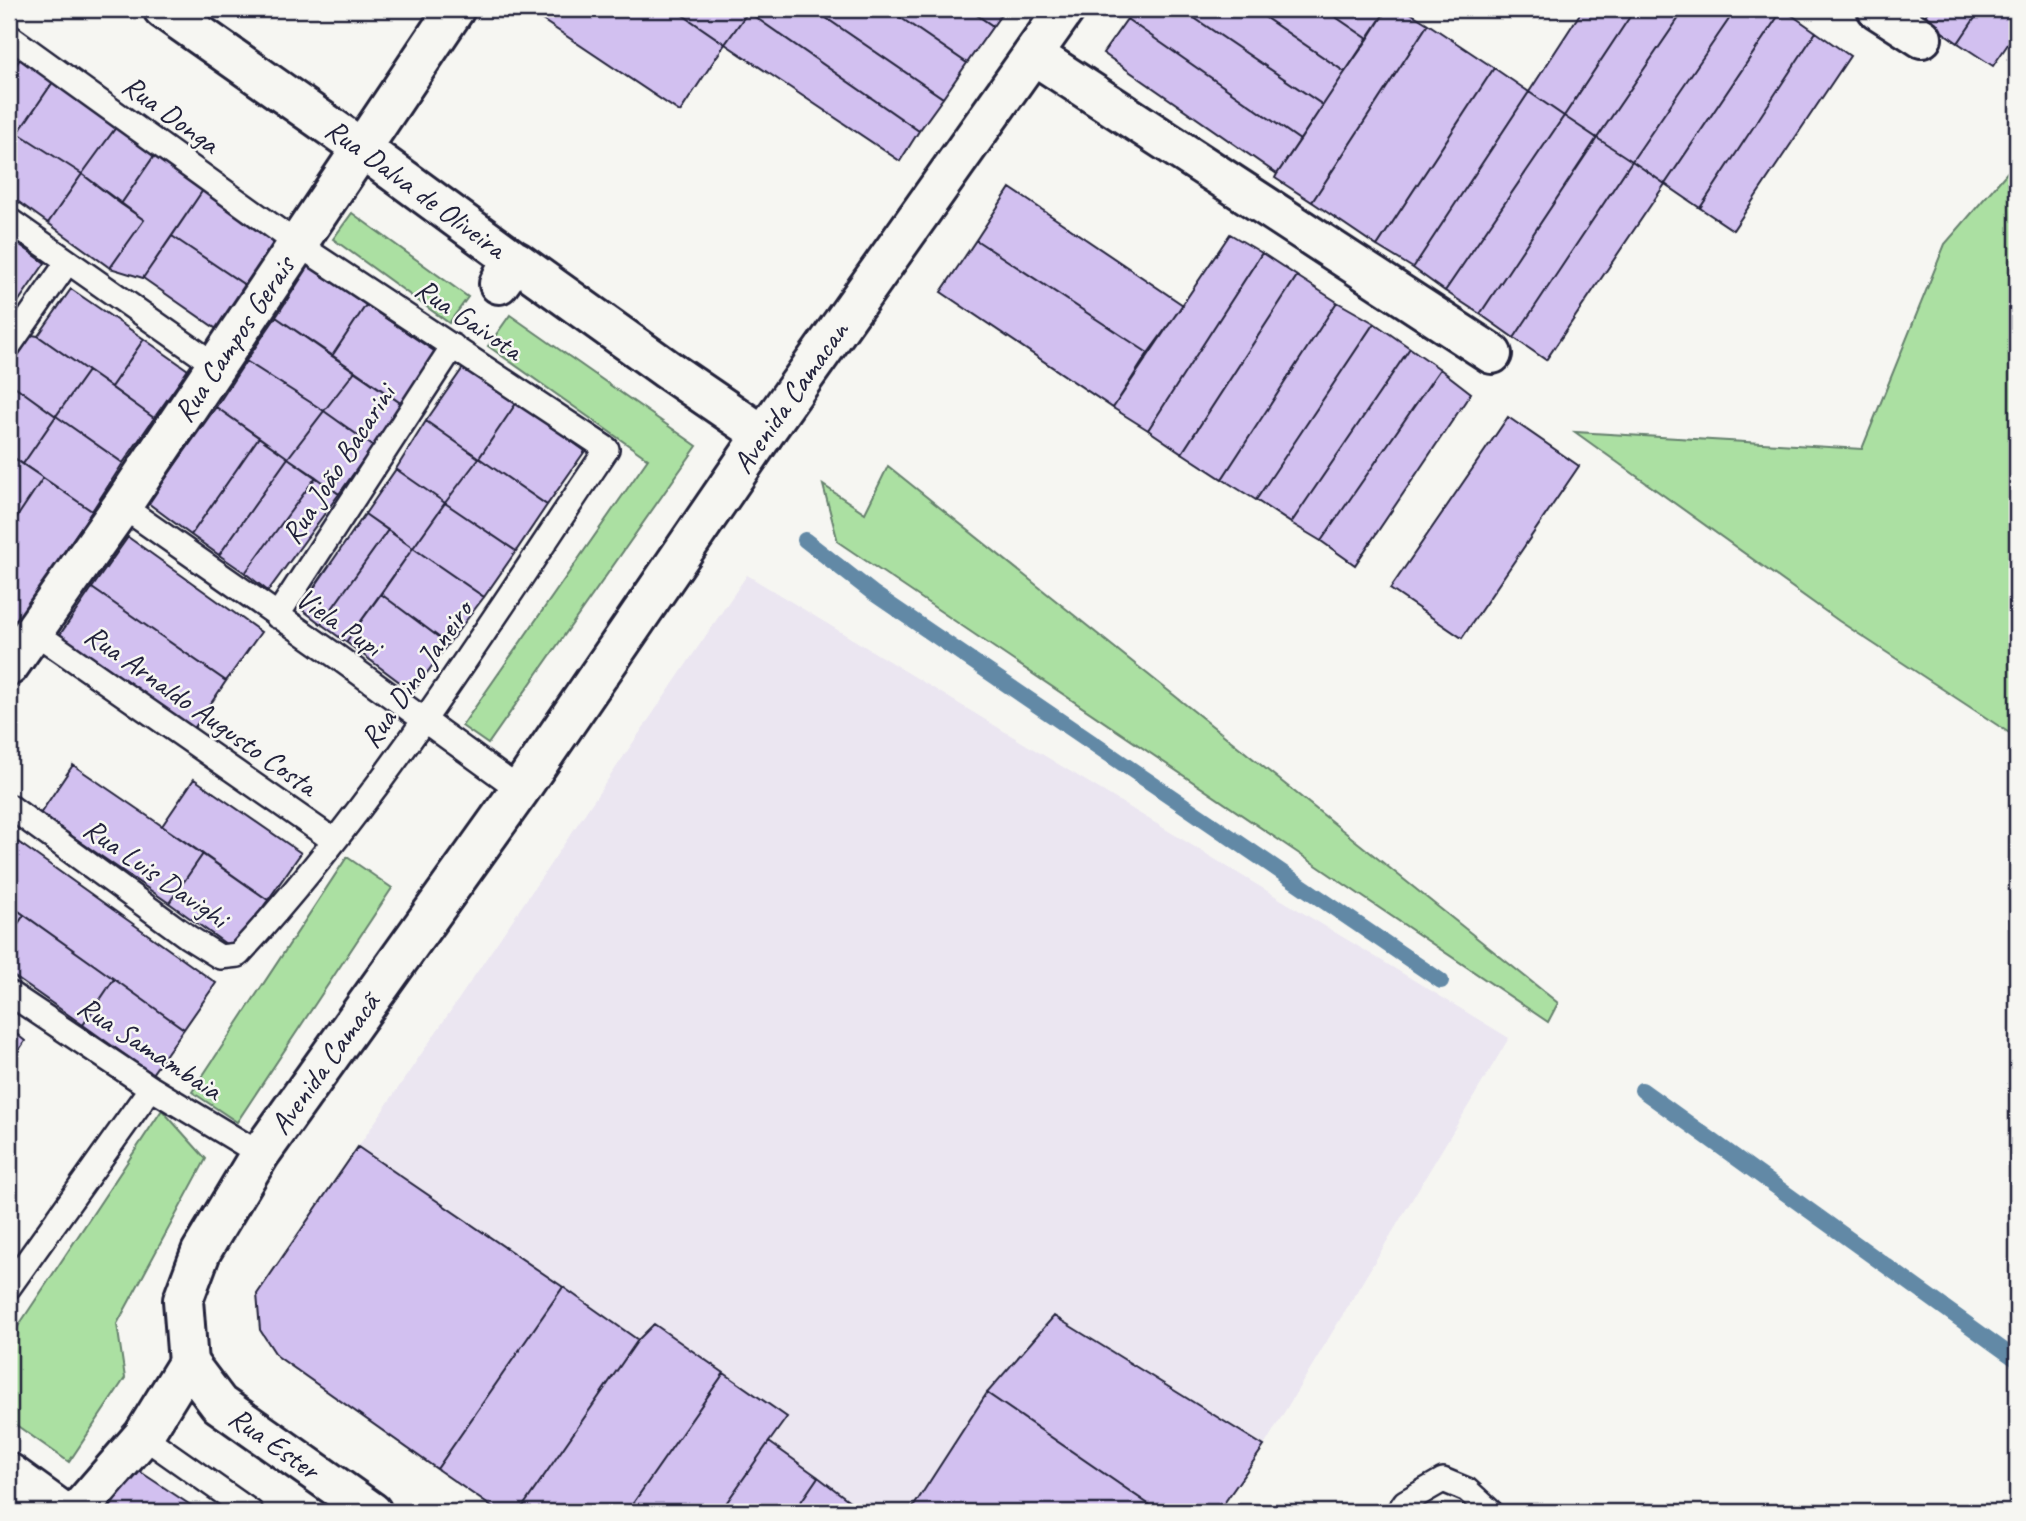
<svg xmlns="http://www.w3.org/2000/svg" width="2026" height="1521" font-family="Caveat,sans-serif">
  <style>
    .built { fill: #ebe6f1 }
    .green { fill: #abe0a2; stroke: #66816e; stroke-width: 2 }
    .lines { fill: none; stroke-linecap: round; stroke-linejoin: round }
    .stream { stroke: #6289a6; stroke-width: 16 }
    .building { fill: #d2c0f0; stroke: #22223b; stroke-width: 2 }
    .lane-casing { stroke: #22223b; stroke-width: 28 }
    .street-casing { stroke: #22223b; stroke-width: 44 }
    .lane { stroke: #f6f6f2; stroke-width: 23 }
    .street { stroke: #f6f6f2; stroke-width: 38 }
    .labels { text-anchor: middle; stroke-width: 5; stroke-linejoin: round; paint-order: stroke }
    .street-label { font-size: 30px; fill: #22223b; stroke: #f6f6f2 }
  </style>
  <rect width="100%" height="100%" fill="#f6f6f2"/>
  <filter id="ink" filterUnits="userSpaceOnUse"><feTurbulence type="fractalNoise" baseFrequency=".0143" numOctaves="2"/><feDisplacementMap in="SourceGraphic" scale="14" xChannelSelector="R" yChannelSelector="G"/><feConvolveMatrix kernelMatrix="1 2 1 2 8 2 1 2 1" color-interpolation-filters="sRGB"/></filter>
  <g filter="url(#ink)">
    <!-- built -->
    <path class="built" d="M 747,575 L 1509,1038 L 1264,1446 L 1054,1316 L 987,1393 L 918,1512 L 865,1512 L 769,1442 L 786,1416 L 655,1324 L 638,1340 L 358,1147 Z"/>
    <!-- green -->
    <path class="green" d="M 2017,161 L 2017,738 L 1839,621 L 1575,432 L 1862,449 L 1945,244 Z
      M 352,213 L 468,297 L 449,323 L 333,239 Z
      M 510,315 L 697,446 L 488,744 L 462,726 L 648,459 L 488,346 Z
      M 888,466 L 1558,1003 L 1548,1022 L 838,542 L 823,485 L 865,513 Z
      M 347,857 L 392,888 L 237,1122 L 192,1092 Z
      M 162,1110 L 206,1159 L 117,1324 L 125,1378 L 69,1462 L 9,1420 L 9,1340 Z"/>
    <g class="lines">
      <!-- stream -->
      <path class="stream" d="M 805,540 L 873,593 L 1441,981
        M 1642,1090 L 2017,1360"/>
    </g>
    <!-- building -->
    <path class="building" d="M 526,9 L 674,9 L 725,44 L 680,112 Z
      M 674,9 L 744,9 L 748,12 L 725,44 Z
      M 750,9 L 813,9 L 943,98 L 919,131 L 748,12 Z
      M 813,9 L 888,9 L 967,63 L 943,98 Z
      M 888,9 L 968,9 L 993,26 L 967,63 Z
      M 968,9 L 1005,9 L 993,26 Z
      M 1134,9 L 1181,9 L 1323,105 L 1300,140 L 1127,19 Z
      M 1181,9 L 1253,9 L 1345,72 L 1323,105 Z
      M 1253,9 L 1324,9 L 1368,39 L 1345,72 Z
      M 1324,9 L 1387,9 L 1368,39 Z
      M 1387,9 L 1404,9 L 1428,24 L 1312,202 L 1275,178 L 1277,174 Z
      M 1583,9 L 1635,9 L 1564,116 L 1529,92 Z
      M 1635,9 L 1685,9 L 1597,138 L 1564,116 Z
      M 1685,9 L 1736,9 L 1632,161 L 1597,138 Z
      M 1736,9 L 1783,9 L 1665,184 L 1632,161 Z
      M 1783,9 L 1816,32 L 1700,208 L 1665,184 Z
      M 1930,9 L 1981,9 L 1958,43 L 1923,18 Z
      M 1981,9 L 2017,9 L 2017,31 L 1993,66 L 1958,43 Z
      M 748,12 L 919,131 L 900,161 L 725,44 Z
      M 1127,19 L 1300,140 L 1277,174 L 1103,53 Z
      M 1428,24 L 1494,68 L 1377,246 L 1312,202 Z
      M 1816,32 L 1850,56 L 1733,230 L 1700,208 Z
      M 9,51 L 20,59 L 9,75 Z
      M 20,59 L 53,82 L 18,133 L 9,126 L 9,75 Z
      M 1494,68 L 1529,92 L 1413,268 L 1377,246 Z
      M 53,82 L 117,126 L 82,174 L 18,133 Z
      M 1529,92 L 1564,116 L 1445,291 L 1413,268 Z
      M 1564,116 L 1597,138 L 1480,314 L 1445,291 Z
      M 117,126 L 156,153 L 121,204 L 82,174 Z
      M 18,133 L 82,174 L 48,223 L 9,195 L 9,146 Z
      M 1597,138 L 1632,161 L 1514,338 L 1480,314 Z
      M 156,153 L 205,187 L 143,278 L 110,268 L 144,220 L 121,204 Z
      M 1632,161 L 1665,184 L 1546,360 L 1514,338 Z
      M 82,174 L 144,220 L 110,268 L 48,223 Z
      M 205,187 L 280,237 L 248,287 L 172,236 Z
      M 1010,188 L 1183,305 L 1148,353 L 976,240 Z
      M 1230,234 L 1262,253 L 1148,430 L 1113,408 Z
      M 172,236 L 248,287 L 218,330 L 143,278 Z
      M 9,237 L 45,263 L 9,315 Z
      M 976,240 L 1148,353 L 1113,408 L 941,292 Z
      M 1262,253 L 1297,276 L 1182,453 L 1148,430 Z
      M 309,266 L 366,305 L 332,356 L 276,317 Z
      M 1297,276 L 1337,302 L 1222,479 L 1182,453 Z
      M 71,289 L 144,339 L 111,387 L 38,336 Z
      M 1337,302 L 1374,323 L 1256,500 L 1222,479 Z
      M 366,305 L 437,353 L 402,404 L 332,356 Z
      M 276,317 L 355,371 L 324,411 L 246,361 Z
      M 1374,323 L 1410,348 L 1291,523 L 1256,500 Z
      M 32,335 L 38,336 L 88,371 L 56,416 L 9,382 L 9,368 Z
      M 144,339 L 188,370 L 154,418 L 111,387 Z
      M 1410,348 L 1440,369 L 1321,541 L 1291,523 Z
      M 246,361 L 324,411 L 288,458 L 216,407 Z
      M 465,365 L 517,402 L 479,458 L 426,421 Z
      M 1440,369 L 1471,393 L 1355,565 L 1321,541 Z
      M 88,371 L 154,418 L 123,463 L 56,416 Z
      M 355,371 L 402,404 L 373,446 L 324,411 Z
      M 9,382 L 56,416 L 23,464 L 9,454 Z
      M 517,402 L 585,451 L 547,505 L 479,458 Z
      M 216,407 L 259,437 L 191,535 L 148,503 Z
      M 324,411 L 373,446 L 339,494 L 288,458 Z
      M 56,416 L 123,463 L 92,511 L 23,464 Z
      M 1508,417 L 1579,466 L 1462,638 L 1390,589 Z
      M 426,421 L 479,458 L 445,503 L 396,469 Z
      M 259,437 L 288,458 L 219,555 L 191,535 Z
      M 9,455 L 43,478 L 9,529 Z
      M 288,458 L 316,477 L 245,573 L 219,555 Z
      M 479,458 L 547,505 L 516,551 L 445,503 Z
      M 396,469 L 445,503 L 413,548 L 365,514 Z
      M 316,477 L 339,494 L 268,591 L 245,573 Z
      M 43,478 L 92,511 L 9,634 L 9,529 Z
      M 445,503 L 516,551 L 484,597 L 413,548 Z
      M 365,514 L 388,530 L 321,624 L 300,608 Z
      M 388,530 L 413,548 L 346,642 L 321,624 Z
      M 128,537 L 261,632 L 226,681 L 92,588 Z
      M 413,548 L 484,597 L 448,644 L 381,594 Z
      M 92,588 L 226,681 L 193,730 L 59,636 Z
      M 381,594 L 448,644 L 413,692 L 346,642 Z
      M 73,765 L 203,854 L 169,903 L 40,814 Z
      M 194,779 L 301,853 L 268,900 L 162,826 Z
      M 18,842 L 216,983 L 184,1029 L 9,904 L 9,856 Z
      M 203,854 L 268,900 L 233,949 L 169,903 Z
      M 9,904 L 24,915 L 9,937 Z
      M 24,915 L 114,979 L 83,1025 L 9,973 L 9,937 Z
      M 114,979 L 184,1029 L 152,1074 L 83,1025 Z
      M 9,1028 L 25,1041 L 9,1065 Z
      M 358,1147 L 563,1287 L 437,1469 L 277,1356 L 260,1330 L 257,1294 Z
      M 563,1287 L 638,1340 L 519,1512 L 499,1512 L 437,1469 Z
      M 1054,1316 L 1264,1446 L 1218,1512 L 1160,1512 L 987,1393 Z
      M 654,1324 L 724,1373 L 627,1512 L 519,1512 L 638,1340 Z
      M 724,1373 L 787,1417 L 769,1442 L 720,1512 L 627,1512 Z
      M 987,1393 L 1160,1512 L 910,1512 Z
      M 769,1442 L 818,1477 L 794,1512 L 720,1512 Z
      M 136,1469 L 201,1512 L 107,1512 Z
      M 818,1477 L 864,1512 L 794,1512 Z"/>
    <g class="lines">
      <defs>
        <path id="lane" d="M 9,36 L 296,243 L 607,449 C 491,621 379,802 238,955 L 220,957 L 188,937 L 9,806
          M 9,220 L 215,365
          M 9,346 L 67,263
          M 122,506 L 336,656 L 520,790
          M 277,616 L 453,346
          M 33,631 L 333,840
          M 9,993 L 151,1088 L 260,1154
          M 9,1287 L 151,1088
          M 143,1436 L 251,1512
          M 1398,1512 L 1405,1502 L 1443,1480 L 1467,1490 L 1491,1512"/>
        <g id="street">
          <path id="s1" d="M 163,9 L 361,148 L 511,258 L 499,284 L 516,261 L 668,370 L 763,435"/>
          <path d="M 1877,9 L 1922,38"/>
          <path d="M 1034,55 L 1492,354"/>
          <path id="s2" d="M 9,666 L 122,506 L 455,9"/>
          <path id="s3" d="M 188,1363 L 183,1300 L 201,1252 L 260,1154 L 520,790 L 763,435 L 1065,9"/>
          <path id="s4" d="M 188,1363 L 219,1404 L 372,1512"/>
          <path d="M 9,1473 L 63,1512"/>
          <path d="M 77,1512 L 143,1436 L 188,1363"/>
        </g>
      </defs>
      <!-- lane casing -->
      <use href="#lane" class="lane-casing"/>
      <!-- street casing -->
      <use href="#street" class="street-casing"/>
      <!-- lane -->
      <use href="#lane" class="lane"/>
      <!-- street -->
      <use href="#street" class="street"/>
    </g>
  </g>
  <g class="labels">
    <!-- street labels -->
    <g class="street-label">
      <text transform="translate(171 114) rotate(36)" y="10">Rua Donga</text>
      <text dy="10" stroke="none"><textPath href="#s1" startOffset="310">Rua Dalva de Oliveira</textPath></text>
      <text transform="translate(469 319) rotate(34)" y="10">Rua Gaivota</text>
      <text dy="10" stroke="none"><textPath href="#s2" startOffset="397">Rua Campos Gerais</textPath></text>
      <text dy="10" stroke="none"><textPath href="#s3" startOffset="1153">Avenida Camacan</textPath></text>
      <text transform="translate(338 464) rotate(-57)" y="10">Rua João Bacarini</text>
      <text transform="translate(339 622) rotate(35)" y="10">Viela Pupi</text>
      <text transform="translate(416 674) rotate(-55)" y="10">Rua Dino Janeiro</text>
      <text transform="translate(201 710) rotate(35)" y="10">Rua Arnaldo Augusto Costa</text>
      <text transform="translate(156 873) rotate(35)" y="10">Rua Luis Davighi</text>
      <text transform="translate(150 1048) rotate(33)" y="10">Rua Samambaia</text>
      <text dy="10" stroke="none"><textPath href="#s3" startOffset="340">Avenida Camacã</textPath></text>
      <text dy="10" stroke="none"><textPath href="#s4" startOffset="119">Rua Ester</textPath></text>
    </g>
  </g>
  <!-- margin -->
  <rect width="2026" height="1521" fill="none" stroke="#f6f6f2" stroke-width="35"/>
  <rect x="18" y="18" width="1991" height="1486" fill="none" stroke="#22223b" stroke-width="2.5" filter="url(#ink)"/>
</svg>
